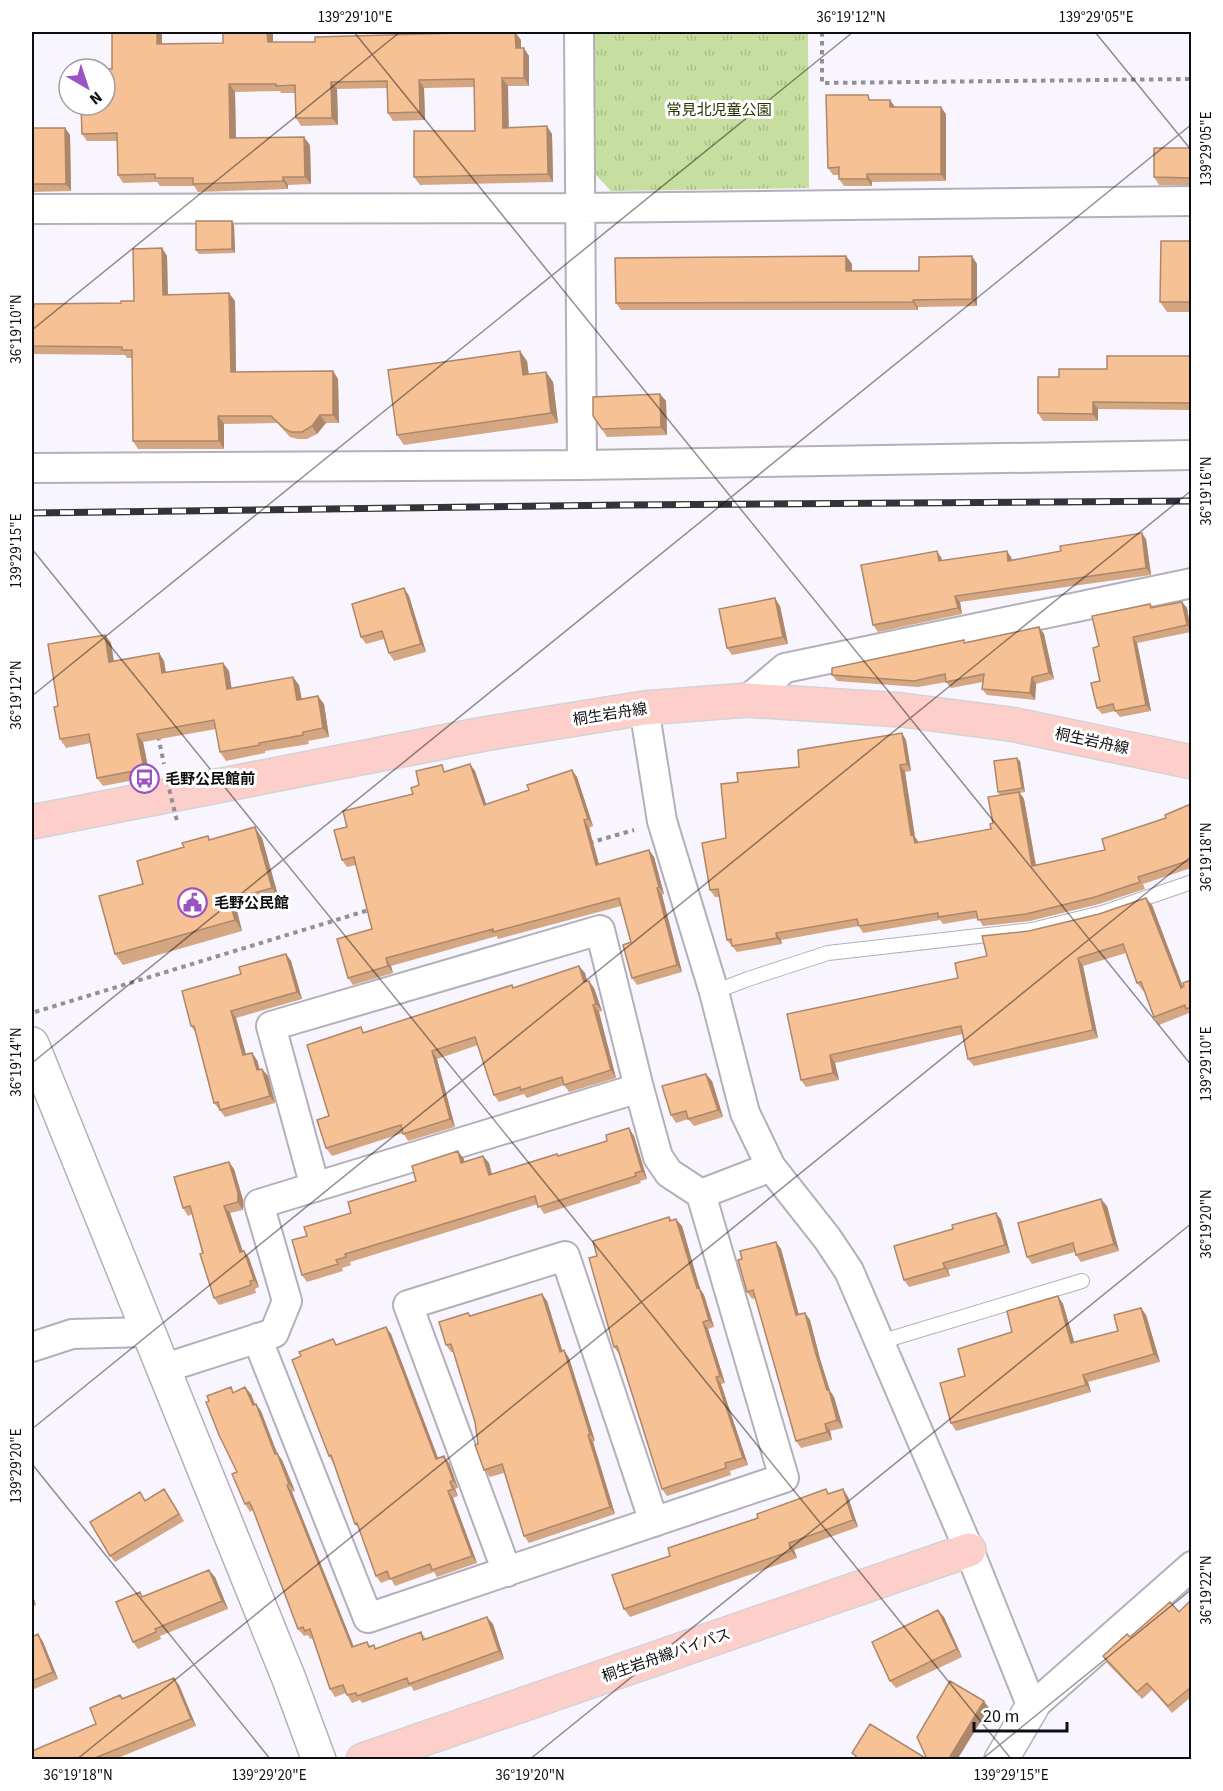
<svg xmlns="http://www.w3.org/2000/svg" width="1223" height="1791" font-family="'Source Sans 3','Noto Sans JP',sans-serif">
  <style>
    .grass { fill: url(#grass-tufts) }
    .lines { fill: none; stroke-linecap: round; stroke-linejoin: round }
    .service-casing { stroke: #b4b0bb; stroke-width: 16 }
    .minor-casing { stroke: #b4b0bb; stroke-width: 32 }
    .tertiary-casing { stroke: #b4b0bb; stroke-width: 36 }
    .primary-casing { stroke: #d4d3d4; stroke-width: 36 }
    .path { stroke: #929096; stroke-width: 4; stroke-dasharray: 4.5 4.5; stroke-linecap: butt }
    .service { stroke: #fff; stroke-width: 14 }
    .minor { stroke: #fff; stroke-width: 28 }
    .tertiary { stroke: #fff; stroke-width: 33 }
    .primary { stroke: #fccfca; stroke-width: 33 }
    .rail-casing { stroke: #343337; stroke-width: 7 }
    .rail { stroke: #fff; stroke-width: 4.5; stroke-dasharray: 14; stroke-linecap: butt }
    .path-bridge { stroke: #929096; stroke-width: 4; stroke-dasharray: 4.5 4.5; stroke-linecap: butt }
    .wall { fill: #d4a681 }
    .shaded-wall { fill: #ad8769 }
    .building { fill: #f7c196; stroke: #ad8769; stroke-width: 1.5 }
    .ticks { fill: none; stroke: #0e0d10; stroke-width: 1.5; stroke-opacity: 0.45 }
    .labels { text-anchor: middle; stroke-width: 6; stroke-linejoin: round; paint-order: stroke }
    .park-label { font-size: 15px; fill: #253500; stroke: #fff }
    .street-label { font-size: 15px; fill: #0e0d10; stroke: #fff }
    .poi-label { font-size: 15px; font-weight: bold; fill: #0e0d10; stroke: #fff; text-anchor: start }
    .neatline { fill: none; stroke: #0e0d10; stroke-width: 2 }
    .ticks-label { font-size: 15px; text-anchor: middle; fill: #0e0d10 }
  </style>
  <defs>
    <pattern id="grass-tufts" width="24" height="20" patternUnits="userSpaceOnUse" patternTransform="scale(1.5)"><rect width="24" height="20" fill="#c6dfa0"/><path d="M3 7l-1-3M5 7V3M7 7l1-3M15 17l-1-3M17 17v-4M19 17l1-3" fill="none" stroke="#a9be89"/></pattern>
  </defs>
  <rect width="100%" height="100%" fill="#f8f5fe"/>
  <!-- grass -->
  <path class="grass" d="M 593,32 L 808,32 L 809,188 L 611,191 L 593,172 Z"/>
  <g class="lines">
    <defs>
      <path id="service" d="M 714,992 L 748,979 L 828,953 L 1032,930 L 1102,913 L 1192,882
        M 880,1342 L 1082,1281"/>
      <path id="minor" d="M 579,32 L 582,465
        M 32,209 L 580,208 L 1192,201
        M 32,468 L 582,465 L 1192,455
        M 747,700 L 785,668 L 1192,583
        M 644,708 L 662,821 L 714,992 L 745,1113 L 771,1167 L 827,1238 L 849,1271 L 969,1550 L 1032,1707 L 1192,1566
        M 315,1187 L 271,1026 L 600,930 L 639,1088 L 658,1157 L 669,1173 L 701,1194 L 771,1167
        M 257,1338 L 368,1618 L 784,1478 L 701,1194
        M 32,1347 L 72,1334 L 147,1332
        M 162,1369 L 274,1333 L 287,1301 L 259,1204 L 639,1088
        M 507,1572 L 408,1305 L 565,1256 L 654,1522"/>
      <path id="tertiary" d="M 32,1044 L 289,1679 L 319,1760
        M 1001,1760 L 1032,1707"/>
      <path id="primary" d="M 32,822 L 484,734 L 644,708 L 747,700 L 902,710 L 1016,725 L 1192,762
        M 363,1760 L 969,1550"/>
    </defs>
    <!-- service casing -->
    <use href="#service" class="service-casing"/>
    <!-- minor casing -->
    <use href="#minor" class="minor-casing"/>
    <!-- tertiary casing -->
    <use href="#tertiary" class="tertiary-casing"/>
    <!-- primary casing -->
    <use href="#primary" class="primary-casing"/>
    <!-- path -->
    <path class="path" d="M 822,32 L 822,83 L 1192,79
      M 158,736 L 164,764
      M 589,843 L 634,830
      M 35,1012 L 372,909"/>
    <!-- service -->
    <use href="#service" class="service"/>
    <!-- minor -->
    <use href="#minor" class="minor"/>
    <!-- tertiary -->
    <use href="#tertiary" class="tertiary"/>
    <!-- primary -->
    <use href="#primary" class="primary"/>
    <defs>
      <path id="rail" d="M 32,513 L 624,505 L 1192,501"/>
    </defs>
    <!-- rail casing -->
    <use href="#rail" class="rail-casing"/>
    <!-- rail -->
    <use href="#rail" class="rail"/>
    <!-- path-bridge -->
    <path class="path-bridge" d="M 165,772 L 177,821"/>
  </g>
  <!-- wall -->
  <path class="wall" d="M 491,32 L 521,40 L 521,48 L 529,56 L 529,86 L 508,86 L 508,127 L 552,134 L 553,182 L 420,185 L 414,177 L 475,131 L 474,87 L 424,88 L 425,120 L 393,121 L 388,113 L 388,88 L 337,89 L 338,125 L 301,126 L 296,118 L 295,93 L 281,93 L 280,91 L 235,92 L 236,138 L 310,145 L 311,184 L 288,185 L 288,189 L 198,192 L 194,186 L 160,186 L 157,182 L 123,183 L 118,175 L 117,141 L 87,141 L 82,134 L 112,69 L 162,44 L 315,42 Z
    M 872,100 L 890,100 L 895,107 L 946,114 L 946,181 L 872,182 L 872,186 L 844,186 L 839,179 L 839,175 L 833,175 L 828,168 Z
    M 32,128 L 65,128 L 70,135 L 71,191 L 32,192 Z
    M 1191,148 L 1191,185 L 1159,185 L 1154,177 Z
    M 234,225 L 235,253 L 199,254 L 196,250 Z
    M 1191,241 L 1191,312 L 1167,312 L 1160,302 Z
    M 162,248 L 167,256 L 168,295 L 235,301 L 236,372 L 333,371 L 338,379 L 339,423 L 326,423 L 317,434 L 307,439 L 297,439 L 290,437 L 277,423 L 224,424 L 224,449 L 138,449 L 133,441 L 132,358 L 127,358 L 125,355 L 32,354 L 32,307 L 121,303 L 134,301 Z
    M 846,256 L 852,264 L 852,271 L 919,271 L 977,264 L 977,306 L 918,307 L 918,310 L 621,310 L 616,303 Z
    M 1191,356 L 1191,410 L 1098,409 L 1098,421 L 1043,421 L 1038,413 L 1059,377 Z
    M 527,361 L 529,375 L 546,372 L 553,382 L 558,423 L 404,445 L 397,435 Z
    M 660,394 L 666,401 L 667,435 L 607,437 L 593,416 Z
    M 1146,539 L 1151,575 L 960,602 L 962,614 L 878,632 L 873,625 L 941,557 L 942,560 L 1011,557 L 1012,560 Z
    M 404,588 L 409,596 L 426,652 L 394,661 L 389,653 L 384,639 L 366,644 L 361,637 Z
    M 1182,602 L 1187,608 L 1191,632 L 1137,643 L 1151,711 L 1120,717 L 1115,711 L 1102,714 L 1097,708 L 1100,681 L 1099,646 L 1150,604 L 1153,607 Z
    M 780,606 L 788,644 L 732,655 L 727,648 Z
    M 1039,627 L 1044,634 L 1054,679 L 1036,684 L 1035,700 L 987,695 L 982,689 L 983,682 L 951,688 L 946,682 L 918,687 L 837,681 L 832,675 L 965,643 Z
    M 105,635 L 111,643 L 114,661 L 159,653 L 164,661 L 166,672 L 223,663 L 229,671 L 231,688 L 299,685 L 302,699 L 324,704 L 329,737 L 308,741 L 309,744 L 265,751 L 265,753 L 226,761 L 220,752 L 216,729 L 143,742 L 150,777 L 103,786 L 97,778 L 91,743 L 66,748 L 60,739 L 58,706 Z
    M 906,740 L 911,771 L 905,772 L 915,837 L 918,842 L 991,829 L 1000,795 L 998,792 L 1020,761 L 1025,792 L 1020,793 L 1024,799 L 1036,865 L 1105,850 L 1191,804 L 1191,868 L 1143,884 L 1145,889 L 1099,904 L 1030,921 L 983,926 L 978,918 L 943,924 L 940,920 L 863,933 L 859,926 L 781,940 L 782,944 L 737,952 L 727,940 L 720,897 L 715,897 L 710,890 L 726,838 L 738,782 Z
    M 446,771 L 475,771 L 486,804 L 577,777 L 593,826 L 589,828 L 599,864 L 649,850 L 654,857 L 664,894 L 662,895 L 682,972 L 637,985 L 632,978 L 631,942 L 621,906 L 498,939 L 497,936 L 391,966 L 393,973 L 353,985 L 348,978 L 372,929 L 356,865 L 347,867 L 342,860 L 347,827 L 413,794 L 419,785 Z
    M 262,838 L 279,899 L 237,911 L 242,931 L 123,965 L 115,954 L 143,884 L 211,840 Z
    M 1152,905 L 1183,987 L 1191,980 L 1191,1016 L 1189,1013 L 1159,1025 L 1154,1017 L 1144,990 L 1143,991 L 1137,983 L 1126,953 L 1083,966 L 1098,1038 L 974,1066 L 968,1059 L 963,1034 L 835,1063 L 839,1080 L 806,1087 L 801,1080 L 787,1014 L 958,978 L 987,956 L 1029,931 Z
    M 286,954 L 291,961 L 302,999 L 236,1018 L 246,1054 L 257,1060 L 260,1070 L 262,1069 L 268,1076 L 275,1103 L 225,1117 L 214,1103 L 196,1033 L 191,1026 L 241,974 Z
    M 585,973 L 587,981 L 594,988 L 602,1011 L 599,1012 L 616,1078 L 569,1092 L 564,1085 L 527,1098 L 524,1094 L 499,1102 L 494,1095 L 478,1045 L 437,1059 L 455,1127 L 408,1141 L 403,1133 L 332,1156 L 326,1148 L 365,1032 L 512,985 L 513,988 Z
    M 712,1081 L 723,1117 L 694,1126 L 688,1119 L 676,1123 L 671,1115 Z
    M 634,1136 L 647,1179 L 640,1181 L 641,1183 L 544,1214 L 538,1204 L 350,1262 L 351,1265 L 342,1268 L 343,1271 L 307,1282 L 302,1275 L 307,1236 L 416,1181 L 464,1159 L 464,1162 L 483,1156 L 489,1163 L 492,1174 L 557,1154 L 558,1156 Z
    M 234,1169 L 243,1200 L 243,1210 L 230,1213 L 243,1251 L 249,1258 L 259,1287 L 255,1289 L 256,1293 L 219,1305 L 214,1298 L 192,1214 L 188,1216 L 183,1208 Z
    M 1107,1206 L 1119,1251 L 1081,1262 L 1076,1255 L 1075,1252 L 1032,1264 L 1027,1257 Z
    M 996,1213 L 1001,1220 L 1010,1253 L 948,1270 L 950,1276 L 909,1287 L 904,1280 L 953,1229 Z
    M 669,1217 L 672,1220 L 682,1226 L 700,1289 L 704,1295 L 714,1327 L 708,1329 L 725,1383 L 721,1384 L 748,1465 L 730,1471 L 731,1475 L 667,1496 L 662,1489 L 619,1354 L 614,1347 L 597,1256 Z
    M 776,1242 L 781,1249 L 799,1315 L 805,1313 L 810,1320 L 820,1359 L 830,1391 L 834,1397 L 843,1428 L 830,1431 L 832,1440 L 801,1448 L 796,1441 L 756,1298 L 752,1299 L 747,1292 L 742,1259 Z
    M 1058,1296 L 1063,1304 L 1074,1343 L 1118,1331 L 1141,1308 L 1146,1315 L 1160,1362 L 1088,1382 L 1091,1392 L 956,1431 L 951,1423 L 965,1376 L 1012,1332 Z
    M 547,1301 L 562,1351 L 564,1350 L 569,1358 L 595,1441 L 593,1442 L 615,1514 L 529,1543 L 524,1536 L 504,1473 L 490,1477 L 484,1470 L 478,1444 L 475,1422 L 453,1352 L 451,1352 L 446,1345 L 471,1316 Z
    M 386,1327 L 391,1334 L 438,1458 L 449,1463 L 458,1488 L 455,1489 L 458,1496 L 453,1498 L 477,1563 L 437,1577 L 434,1572 L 395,1586 L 391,1579 L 381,1583 L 376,1576 L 360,1530 L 355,1524 L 333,1463 L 329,1456 L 301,1356 L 333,1339 L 337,1345 Z
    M 234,1392 L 251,1394 L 255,1404 L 256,1404 L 261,1411 L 277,1453 L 282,1460 L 295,1491 L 292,1492 L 354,1647 L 367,1642 L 370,1646 L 376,1649 L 421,1632 L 426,1639 L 493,1624 L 504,1659 L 414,1691 L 411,1686 L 362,1703 L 360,1700 L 352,1703 L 346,1693 L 335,1697 L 330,1689 L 312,1638 L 310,1639 L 308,1635 L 304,1636 L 298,1629 L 253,1510 L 250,1512 L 245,1504 L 237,1472 L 209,1401 Z
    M 843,1489 L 848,1497 L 858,1527 L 794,1550 L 797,1558 L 630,1617 L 624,1609 L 670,1556 L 758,1518 Z
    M 169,1496 L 184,1521 L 115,1562 L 110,1556 L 145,1500 Z
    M 215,1577 L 228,1609 L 160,1636 L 161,1639 L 138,1649 L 133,1642 L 143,1597 Z
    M 32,1593 L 36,1605 L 32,1607 Z
    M 1191,1600 L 1191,1697 L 1172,1713 L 1152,1690 L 1142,1699 L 1107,1663 L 1103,1656 L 1130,1637 L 1179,1612 Z
    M 944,1617 L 962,1657 L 896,1688 L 890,1681 Z
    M 38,1634 L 43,1642 L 58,1679 L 32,1690 L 32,1637 Z
    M 179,1685 L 196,1726 L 113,1760 L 32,1760 L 96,1724 L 120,1695 L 123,1698 Z"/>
  <!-- shaded-wall -->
  <path class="shaded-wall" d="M 157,32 L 162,32 L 162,52 L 157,44 Z
    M 267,32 L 273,32 L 273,50 L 268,42 Z
    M 515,32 L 521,40 L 521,56 L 516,48 Z
    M 524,48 L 529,56 L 529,86 L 524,78 Z
    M 502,78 L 508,86 L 509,135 L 503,128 Z
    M 419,80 L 424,88 L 425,120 L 420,112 Z
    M 331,82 L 337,89 L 338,125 L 332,118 Z
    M 229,84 L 235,92 L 236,145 L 230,138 Z
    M 890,100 L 895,107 L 890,107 Z
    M 941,107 L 946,114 L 946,181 L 941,174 Z
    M 547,126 L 552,134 L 553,182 L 548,174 Z
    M 65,128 L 70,135 L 71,191 L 66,184 Z
    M 304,137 L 310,145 L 311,184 L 305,177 Z
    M 867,174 L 872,182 L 872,186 L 867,179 Z
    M 283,177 L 288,185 L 288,189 L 283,181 Z
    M 232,221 L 234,225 L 235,253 L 232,249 Z
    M 162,248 L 167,256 L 168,303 L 163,295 Z
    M 846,256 L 852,264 L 852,279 L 846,271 Z
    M 972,256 L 977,264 L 977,306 L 972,299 Z
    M 229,293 L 235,301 L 236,380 L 231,372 Z
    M 913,300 L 918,307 L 918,310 L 913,302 Z
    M 520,351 L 527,361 L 530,385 L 523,375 Z
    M 333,371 L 338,379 L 339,423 L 333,415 Z
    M 546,372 L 553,382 L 558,423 L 551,413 Z
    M 660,394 L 666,401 L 667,435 L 661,427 Z
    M 1093,402 L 1098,409 L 1098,421 L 1093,414 Z
    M 320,415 L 326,423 L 317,434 L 312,426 Z
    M 218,416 L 224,424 L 224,449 L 219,441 Z
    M 1142,533 L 1146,539 L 1151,575 L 1146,568 Z
    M 937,551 L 941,557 L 943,567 L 939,561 Z
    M 1007,551 L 1011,557 L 1013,567 L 1008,561 Z
    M 404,588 L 409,596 L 426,652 L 421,644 Z
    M 955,596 L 960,602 L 962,614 L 958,608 Z
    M 775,598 L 780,606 L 788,644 L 783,637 Z
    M 1182,602 L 1187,608 L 1191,631 L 1187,625 Z
    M 1039,627 L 1044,634 L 1054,679 L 1049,673 Z
    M 105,635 L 111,643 L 115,670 L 109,662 Z
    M 1133,637 L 1137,643 L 1151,711 L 1146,705 Z
    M 159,653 L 164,661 L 167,681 L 162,673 Z
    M 223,663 L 229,671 L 233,697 L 227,689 Z
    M 293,677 L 299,685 L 303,708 L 297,700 Z
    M 1032,677 L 1036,684 L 1035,700 L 1030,693 Z
    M 318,696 L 324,704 L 329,737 L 323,728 Z
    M 902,733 L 906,740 L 911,771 L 907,764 Z
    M 137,734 L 143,742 L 150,777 L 144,769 Z
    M 1017,758 L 1020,761 L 1025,792 L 1022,788 Z
    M 470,764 L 475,771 L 489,812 L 484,805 Z
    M 900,765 L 905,772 L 915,837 L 918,841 L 920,850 L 915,843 L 911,835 Z
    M 572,770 L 577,777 L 593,826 L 588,819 Z
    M 1019,792 L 1024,799 L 1037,873 L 1032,866 Z
    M 584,820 L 589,828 L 601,872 L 596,865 Z
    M 255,827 L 262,838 L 279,899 L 272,888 Z
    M 649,850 L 654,857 L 664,894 L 659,887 Z
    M 657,888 L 662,895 L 682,972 L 677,965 Z
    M 1146,898 L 1152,905 L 1186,995 L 1181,988 Z
    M 229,900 L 237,911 L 242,931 L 235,920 Z
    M 776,933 L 781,940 L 782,944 L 777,938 Z
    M 286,954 L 291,961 L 302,999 L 297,992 Z
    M 386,958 L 391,966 L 393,973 L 388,966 Z
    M 1078,958 L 1083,966 L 1098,1038 L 1093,1030 Z
    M 579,966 L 585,973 L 589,989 L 584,982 Z
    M 589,981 L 594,988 L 602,1011 L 596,1004 Z
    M 593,1005 L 599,1012 L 616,1078 L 611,1070 Z
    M 231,1011 L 236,1018 L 248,1062 L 243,1055 Z
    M 432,1051 L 437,1059 L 455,1127 L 450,1119 Z
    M 252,1053 L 257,1060 L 262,1078 L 257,1070 Z
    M 830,1055 L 835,1063 L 839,1080 L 833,1073 Z
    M 262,1069 L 268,1076 L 275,1103 L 270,1096 Z
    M 706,1074 L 712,1081 L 723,1117 L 718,1110 Z
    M 629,1128 L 634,1136 L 647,1179 L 642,1171 Z
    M 458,1151 L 464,1159 L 467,1170 L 461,1163 Z
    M 483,1156 L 489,1163 L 494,1183 L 489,1175 Z
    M 229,1162 L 234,1169 L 243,1200 L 243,1210 L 238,1202 Z
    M 1101,1199 L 1107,1206 L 1119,1251 L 1114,1244 Z
    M 224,1206 L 230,1213 L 245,1259 L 240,1252 Z
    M 996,1213 L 1001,1220 L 1010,1253 L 1005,1245 Z
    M 676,1219 L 682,1226 L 700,1289 L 704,1295 L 714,1327 L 709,1320 L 697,1288 Z
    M 776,1242 L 781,1249 L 801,1323 L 796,1315 Z
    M 244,1251 L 249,1258 L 259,1287 L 254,1280 Z
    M 943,1263 L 948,1270 L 950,1276 L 945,1268 Z
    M 542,1294 L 547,1301 L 565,1359 L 560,1352 Z
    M 1058,1296 L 1063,1304 L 1077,1351 L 1071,1343 Z
    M 1141,1308 L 1146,1315 L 1160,1362 L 1154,1354 Z
    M 805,1313 L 810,1320 L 820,1359 L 830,1391 L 834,1397 L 843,1428 L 837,1420 L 827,1390 Z
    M 703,1322 L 708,1329 L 725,1383 L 720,1376 Z
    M 386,1327 L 391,1334 L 441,1466 L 436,1459 Z
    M 564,1350 L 569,1358 L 595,1441 L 590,1434 Z
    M 1083,1375 L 1088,1382 L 1091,1392 L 1086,1385 Z
    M 716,1377 L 721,1384 L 748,1465 L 743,1458 Z
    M 245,1387 L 251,1394 L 258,1413 L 253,1405 Z
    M 256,1404 L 261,1411 L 280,1461 L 275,1454 Z
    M 825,1424 L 830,1431 L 832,1440 L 827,1432 Z
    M 588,1435 L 593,1442 L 615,1514 L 610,1507 Z
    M 277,1453 L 282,1460 L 295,1491 L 289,1484 Z
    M 444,1456 L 449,1463 L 458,1488 L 453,1480 Z
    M 450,1482 L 455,1489 L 458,1496 L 453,1489 Z
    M 287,1485 L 292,1492 L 357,1655 L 352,1647 Z
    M 843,1489 L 848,1497 L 858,1527 L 853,1520 Z
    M 448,1491 L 453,1498 L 477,1563 L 472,1556 Z
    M 789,1543 L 794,1550 L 797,1558 L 791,1551 Z
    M 209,1570 L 215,1577 L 228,1609 L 222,1601 Z
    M 32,1593 L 36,1605 L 32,1598 Z
    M 938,1610 L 944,1617 L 962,1657 L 957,1649 Z
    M 487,1617 L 493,1624 L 504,1659 L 499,1651 Z
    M 38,1634 L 43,1642 L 58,1679 L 53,1672 Z
    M 174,1678 L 179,1685 L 196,1726 L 191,1719 Z
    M 984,1701 L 989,1708 L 957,1760 L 948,1760 Z"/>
  <!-- building -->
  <path class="building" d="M 112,32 L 157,32 L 157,44 L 223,43 L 223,32 L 267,32 L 268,42 L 315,42 L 315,37 L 460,33 L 460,32 L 515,32 L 516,48 L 524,48 L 524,78 L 502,78 L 503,128 L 547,126 L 548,174 L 414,177 L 414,131 L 475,131 L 474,79 L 419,80 L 420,112 L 388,113 L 387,81 L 331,82 L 332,118 L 296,118 L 295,85 L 276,86 L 276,84 L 229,84 L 230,138 L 304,137 L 305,177 L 283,177 L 283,181 L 193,184 L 193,178 L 155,178 L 155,174 L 118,175 L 117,133 L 82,134 L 81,105 L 105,105 L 105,69 L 112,69 Z
    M 826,95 L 868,95 L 869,100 L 890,100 L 890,107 L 941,107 L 941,174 L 867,174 L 867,179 L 839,179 L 839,167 L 828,168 Z
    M 32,128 L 65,128 L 66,184 L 32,184 Z
    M 1154,148 L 1191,148 L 1191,178 L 1154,177 Z
    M 196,221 L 232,221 L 232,249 L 196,250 Z
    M 1161,241 L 1191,241 L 1191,302 L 1160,302 Z
    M 162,248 L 163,295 L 229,293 L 231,372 L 333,371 L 333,415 L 320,415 L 312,426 L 302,432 L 291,432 L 285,429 L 271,416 L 218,416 L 219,441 L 133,441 L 132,350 L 122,350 L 122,347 L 32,346 L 32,307 L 34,307 L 34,304 L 121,303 L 121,301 L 134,301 L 133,249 Z
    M 846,256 L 846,271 L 919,271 L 919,257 L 972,256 L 972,299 L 913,300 L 913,302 L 616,303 L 615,258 Z
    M 520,351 L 523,375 L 546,372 L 551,413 L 397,435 L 388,370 Z
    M 1107,356 L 1191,356 L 1191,403 L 1093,402 L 1093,414 L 1038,413 L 1038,377 L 1059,377 L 1059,369 L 1107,369 Z
    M 660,394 L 661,427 L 602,429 L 593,416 L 593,397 Z
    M 1142,533 L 1146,568 L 955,596 L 958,608 L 873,625 L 861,565 L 937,551 L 939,561 L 1007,551 L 1008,561 L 1061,551 L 1060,546 Z
    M 404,588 L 421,644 L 389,653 L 382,631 L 361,637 L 352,604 Z
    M 775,598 L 783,637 L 727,648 L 719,609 Z
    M 1182,602 L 1187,625 L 1133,637 L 1146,705 L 1115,711 L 1113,704 L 1097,708 L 1091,683 L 1100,681 L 1093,648 L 1099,646 L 1092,616 L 1150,604 L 1151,608 Z
    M 1039,627 L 1049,673 L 1032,677 L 1030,693 L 982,689 L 984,674 L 946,682 L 945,674 L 914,681 L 832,675 L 832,668 L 964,640 L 964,643 Z
    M 105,635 L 109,662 L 159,653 L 162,673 L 223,663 L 227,689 L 293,677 L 297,700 L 318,696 L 323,728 L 303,732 L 303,735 L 259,743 L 260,745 L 220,752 L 214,720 L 137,734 L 144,769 L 97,778 L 89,734 L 60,739 L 54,707 L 58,706 L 48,644 Z
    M 902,733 L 907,764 L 900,765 L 911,835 L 913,834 L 915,843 L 991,829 L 990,824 L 993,823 L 988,797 L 1019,792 L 1032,866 L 1105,850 L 1102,839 L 1166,818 L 1165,815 L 1191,804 L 1191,860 L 1138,877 L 1140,882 L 1095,897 L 1026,914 L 978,920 L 976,911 L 938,917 L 938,913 L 859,926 L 857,919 L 776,933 L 777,938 L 732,946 L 731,939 L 727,940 L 718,889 L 710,890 L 702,843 L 726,838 L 721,784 L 738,782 L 737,773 L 799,767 L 798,750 Z
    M 1017,758 L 1022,788 L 998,792 L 994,761 Z
    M 470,764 L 484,805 L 529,790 L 527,785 L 572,770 L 588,819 L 584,820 L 596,865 L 649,850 L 659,887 L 657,888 L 677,965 L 632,978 L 623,945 L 631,942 L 619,898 L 493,932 L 493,929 L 386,958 L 388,966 L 348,978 L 337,939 L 372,929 L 354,857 L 342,860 L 334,830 L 347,827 L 343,811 L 413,794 L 411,788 L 419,785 L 416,771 L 442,765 L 444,772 Z
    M 255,827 L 272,888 L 229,900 L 235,920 L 115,954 L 99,896 L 143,884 L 137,861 L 184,847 L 182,843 L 208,836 L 209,840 Z
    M 1146,898 L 1181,988 L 1184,986 L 1183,983 L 1191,980 L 1191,1007 L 1186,1009 L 1185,1005 L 1154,1017 L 1141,982 L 1137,983 L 1123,944 L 1078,958 L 1093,1030 L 968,1059 L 961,1026 L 830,1055 L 833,1073 L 801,1080 L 787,1014 L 958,978 L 955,963 L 987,956 L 982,936 L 1029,931 L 1099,914 Z
    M 286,954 L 297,992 L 231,1011 L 243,1055 L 252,1053 L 257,1070 L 262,1069 L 270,1096 L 220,1110 L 218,1102 L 214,1103 L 194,1026 L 191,1026 L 182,991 L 241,974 L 239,967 Z
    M 579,966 L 584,982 L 589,981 L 596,1004 L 593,1005 L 611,1070 L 564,1085 L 562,1077 L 521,1090 L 520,1087 L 494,1095 L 475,1037 L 432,1051 L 450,1119 L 403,1134 L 401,1125 L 326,1148 L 317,1120 L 329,1116 L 307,1045 L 361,1027 L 363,1033 L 512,985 L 513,988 Z
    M 706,1074 L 718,1110 L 688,1119 L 686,1111 L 671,1115 L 662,1086 Z
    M 629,1128 L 642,1171 L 635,1173 L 636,1176 L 538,1207 L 535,1196 L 345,1254 L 346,1257 L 336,1260 L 338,1264 L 302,1275 L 292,1240 L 307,1236 L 304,1227 L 351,1213 L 348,1202 L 416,1181 L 412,1166 L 458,1151 L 461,1163 L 483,1156 L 489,1175 L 557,1154 L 558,1156 L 607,1141 L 606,1135 Z
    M 229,1162 L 238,1193 L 238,1202 L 224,1206 L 240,1252 L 244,1251 L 254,1280 L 250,1281 L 251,1285 L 214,1298 L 200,1254 L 203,1253 L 190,1206 L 183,1208 L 174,1177 Z
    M 1101,1199 L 1114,1244 L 1076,1255 L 1073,1243 L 1027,1257 L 1018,1223 Z
    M 996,1213 L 1005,1245 L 943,1263 L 945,1268 L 904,1280 L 894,1246 L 953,1229 L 952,1225 Z
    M 669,1217 L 670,1221 L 676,1219 L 697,1288 L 699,1287 L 709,1320 L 703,1322 L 720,1376 L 716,1377 L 743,1458 L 725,1463 L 726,1468 L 662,1489 L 617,1346 L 614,1347 L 589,1258 L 597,1256 L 593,1241 Z
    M 776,1242 L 796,1315 L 805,1313 L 815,1351 L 827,1390 L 829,1390 L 837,1420 L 825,1424 L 827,1432 L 796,1441 L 753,1290 L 747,1292 L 738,1260 L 742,1259 L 740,1251 Z
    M 542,1294 L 560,1352 L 564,1350 L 590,1434 L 588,1435 L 610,1507 L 524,1536 L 502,1464 L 484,1470 L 475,1445 L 478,1444 L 475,1422 L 451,1344 L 446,1345 L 439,1322 L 468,1313 L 470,1316 Z
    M 1058,1296 L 1071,1343 L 1118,1331 L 1114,1315 L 1141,1308 L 1154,1354 L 1083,1375 L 1086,1385 L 951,1423 L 940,1383 L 965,1376 L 958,1349 L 1012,1332 L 1007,1311 Z
    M 386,1327 L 436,1459 L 444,1456 L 453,1480 L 450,1482 L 453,1489 L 448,1491 L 472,1556 L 432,1570 L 430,1564 L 390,1579 L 387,1571 L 376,1576 L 357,1523 L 355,1524 L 331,1455 L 329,1456 L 292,1360 L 301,1356 L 299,1352 L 333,1339 L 336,1345 Z
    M 231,1387 L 233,1393 L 245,1387 L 253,1405 L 256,1404 L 275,1454 L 277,1453 L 289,1484 L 287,1485 L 352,1647 L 367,1642 L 369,1647 L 374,1645 L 375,1649 L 421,1632 L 423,1640 L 487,1617 L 499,1651 L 409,1684 L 407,1678 L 357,1696 L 356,1693 L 347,1695 L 343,1685 L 330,1689 L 310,1629 L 305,1631 L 303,1627 L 298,1629 L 252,1507 L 249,1502 L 245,1504 L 232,1474 L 237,1472 L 219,1435 L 206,1402 L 209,1401 L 207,1396 Z
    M 164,1489 L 179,1514 L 110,1556 L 90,1522 L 140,1492 L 145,1501 Z
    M 826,1489 L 828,1494 L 843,1489 L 853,1520 L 789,1543 L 791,1551 L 624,1609 L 612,1575 L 670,1556 L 668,1548 L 758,1518 L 757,1514 Z
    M 209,1570 L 222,1601 L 155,1629 L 156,1632 L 133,1642 L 116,1602 L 140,1592 L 142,1597 Z
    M 1191,1600 L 1191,1687 L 1168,1706 L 1147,1683 L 1137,1692 L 1103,1656 L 1127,1634 L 1130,1637 L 1170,1602 L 1179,1612 Z
    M 938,1610 L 957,1649 L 890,1681 L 872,1642 Z
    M 38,1634 L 53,1672 L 32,1681 L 32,1637 Z
    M 174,1678 L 191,1719 L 90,1760 L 32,1760 L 32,1751 L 96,1724 L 90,1708 L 120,1695 L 122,1699 Z
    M 950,1681 L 984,1701 L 948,1760 L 854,1760 L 856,1756 L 852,1753 L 870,1724 L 927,1759 L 917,1737 Z"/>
  <!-- ticks -->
  <path class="ticks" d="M 354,32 L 1192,1066M 1095,32 L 1192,151M 32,330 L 400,32M 32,549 L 1012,1760M 32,696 L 853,32M 32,1063 L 1192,124M 32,1429 L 1192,490M 32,1464 L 271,1760M 76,1760 L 1192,856M 529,1760 L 1192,1223M 981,1760 L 1192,1589"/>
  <!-- icons -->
  <defs>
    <symbol id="bus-ring" viewBox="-11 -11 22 22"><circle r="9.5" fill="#fff" stroke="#9a52c5" stroke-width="1.5"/><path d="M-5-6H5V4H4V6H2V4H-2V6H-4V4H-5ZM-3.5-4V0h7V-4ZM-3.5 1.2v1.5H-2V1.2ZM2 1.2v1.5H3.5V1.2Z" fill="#9a52c5"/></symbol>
    <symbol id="civic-ring" viewBox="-11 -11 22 22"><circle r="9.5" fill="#fff" stroke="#9a52c5" stroke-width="1.5"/><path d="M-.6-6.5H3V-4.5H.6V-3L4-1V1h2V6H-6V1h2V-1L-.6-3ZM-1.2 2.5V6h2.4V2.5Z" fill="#9a52c5"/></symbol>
  </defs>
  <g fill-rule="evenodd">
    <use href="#bus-ring" x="128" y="762" width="33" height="33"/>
    <use href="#civic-ring" x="176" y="886" width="33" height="33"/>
  </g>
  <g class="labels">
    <!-- park labels -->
    <g class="park-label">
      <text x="719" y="115">常見北児童公園</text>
    </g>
    <!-- street labels -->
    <g class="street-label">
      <text transform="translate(610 714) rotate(-9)" y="5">桐生岩舟線</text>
      <text transform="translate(1092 741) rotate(12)" y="5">桐生岩舟線</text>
      <text transform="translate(666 1655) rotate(-19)" y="5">桐生岩舟線バイパス</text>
    </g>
    <!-- poi labels -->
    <g class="poi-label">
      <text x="165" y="784">毛野公民館前</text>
      <text x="214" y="908">毛野公民館</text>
    </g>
  </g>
  <!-- border -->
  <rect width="1223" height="1791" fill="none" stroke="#ffffff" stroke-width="66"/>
  <!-- north arrow -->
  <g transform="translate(87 87) rotate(141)"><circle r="28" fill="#ffffff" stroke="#9f9e9f" stroke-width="1.5"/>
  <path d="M0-4.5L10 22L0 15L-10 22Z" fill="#9a52c5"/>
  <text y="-9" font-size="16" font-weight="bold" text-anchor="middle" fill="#0e0d10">N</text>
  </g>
  <!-- scale -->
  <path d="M974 1722v9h93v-9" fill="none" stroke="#0e0d10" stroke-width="3"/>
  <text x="983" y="1722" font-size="18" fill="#0e0d10" stroke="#ffffff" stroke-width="4.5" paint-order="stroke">20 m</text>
  <rect x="33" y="33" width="1157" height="1725" class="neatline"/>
  <g class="ticks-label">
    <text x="355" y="22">139°29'10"E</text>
    <text x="851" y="22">36°19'12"N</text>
    <text x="1096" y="22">139°29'05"E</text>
    <text transform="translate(1206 149) rotate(-90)" y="5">139°29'05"E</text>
    <text transform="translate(16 329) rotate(-90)" y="5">36°19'10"N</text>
    <text transform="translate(1206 491) rotate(-90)" y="5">36°19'16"N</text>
    <text transform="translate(16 551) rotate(-90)" y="5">139°29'15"E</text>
    <text transform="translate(16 695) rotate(-90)" y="5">36°19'12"N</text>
    <text transform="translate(1206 857) rotate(-90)" y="5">36°19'18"N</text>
    <text transform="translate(16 1062) rotate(-90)" y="5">36°19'14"N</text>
    <text transform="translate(1206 1064) rotate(-90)" y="5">139°29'10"E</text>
    <text transform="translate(1206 1224) rotate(-90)" y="5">36°19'20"N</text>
    <text transform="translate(16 1466) rotate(-90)" y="5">139°29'20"E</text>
    <text transform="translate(1206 1590) rotate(-90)" y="5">36°19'22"N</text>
    <text x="78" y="1780">36°19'18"N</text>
    <text x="269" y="1780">139°29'20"E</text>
    <text x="530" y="1780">36°19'20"N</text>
    <text x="1011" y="1780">139°29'15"E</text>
  </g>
</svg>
